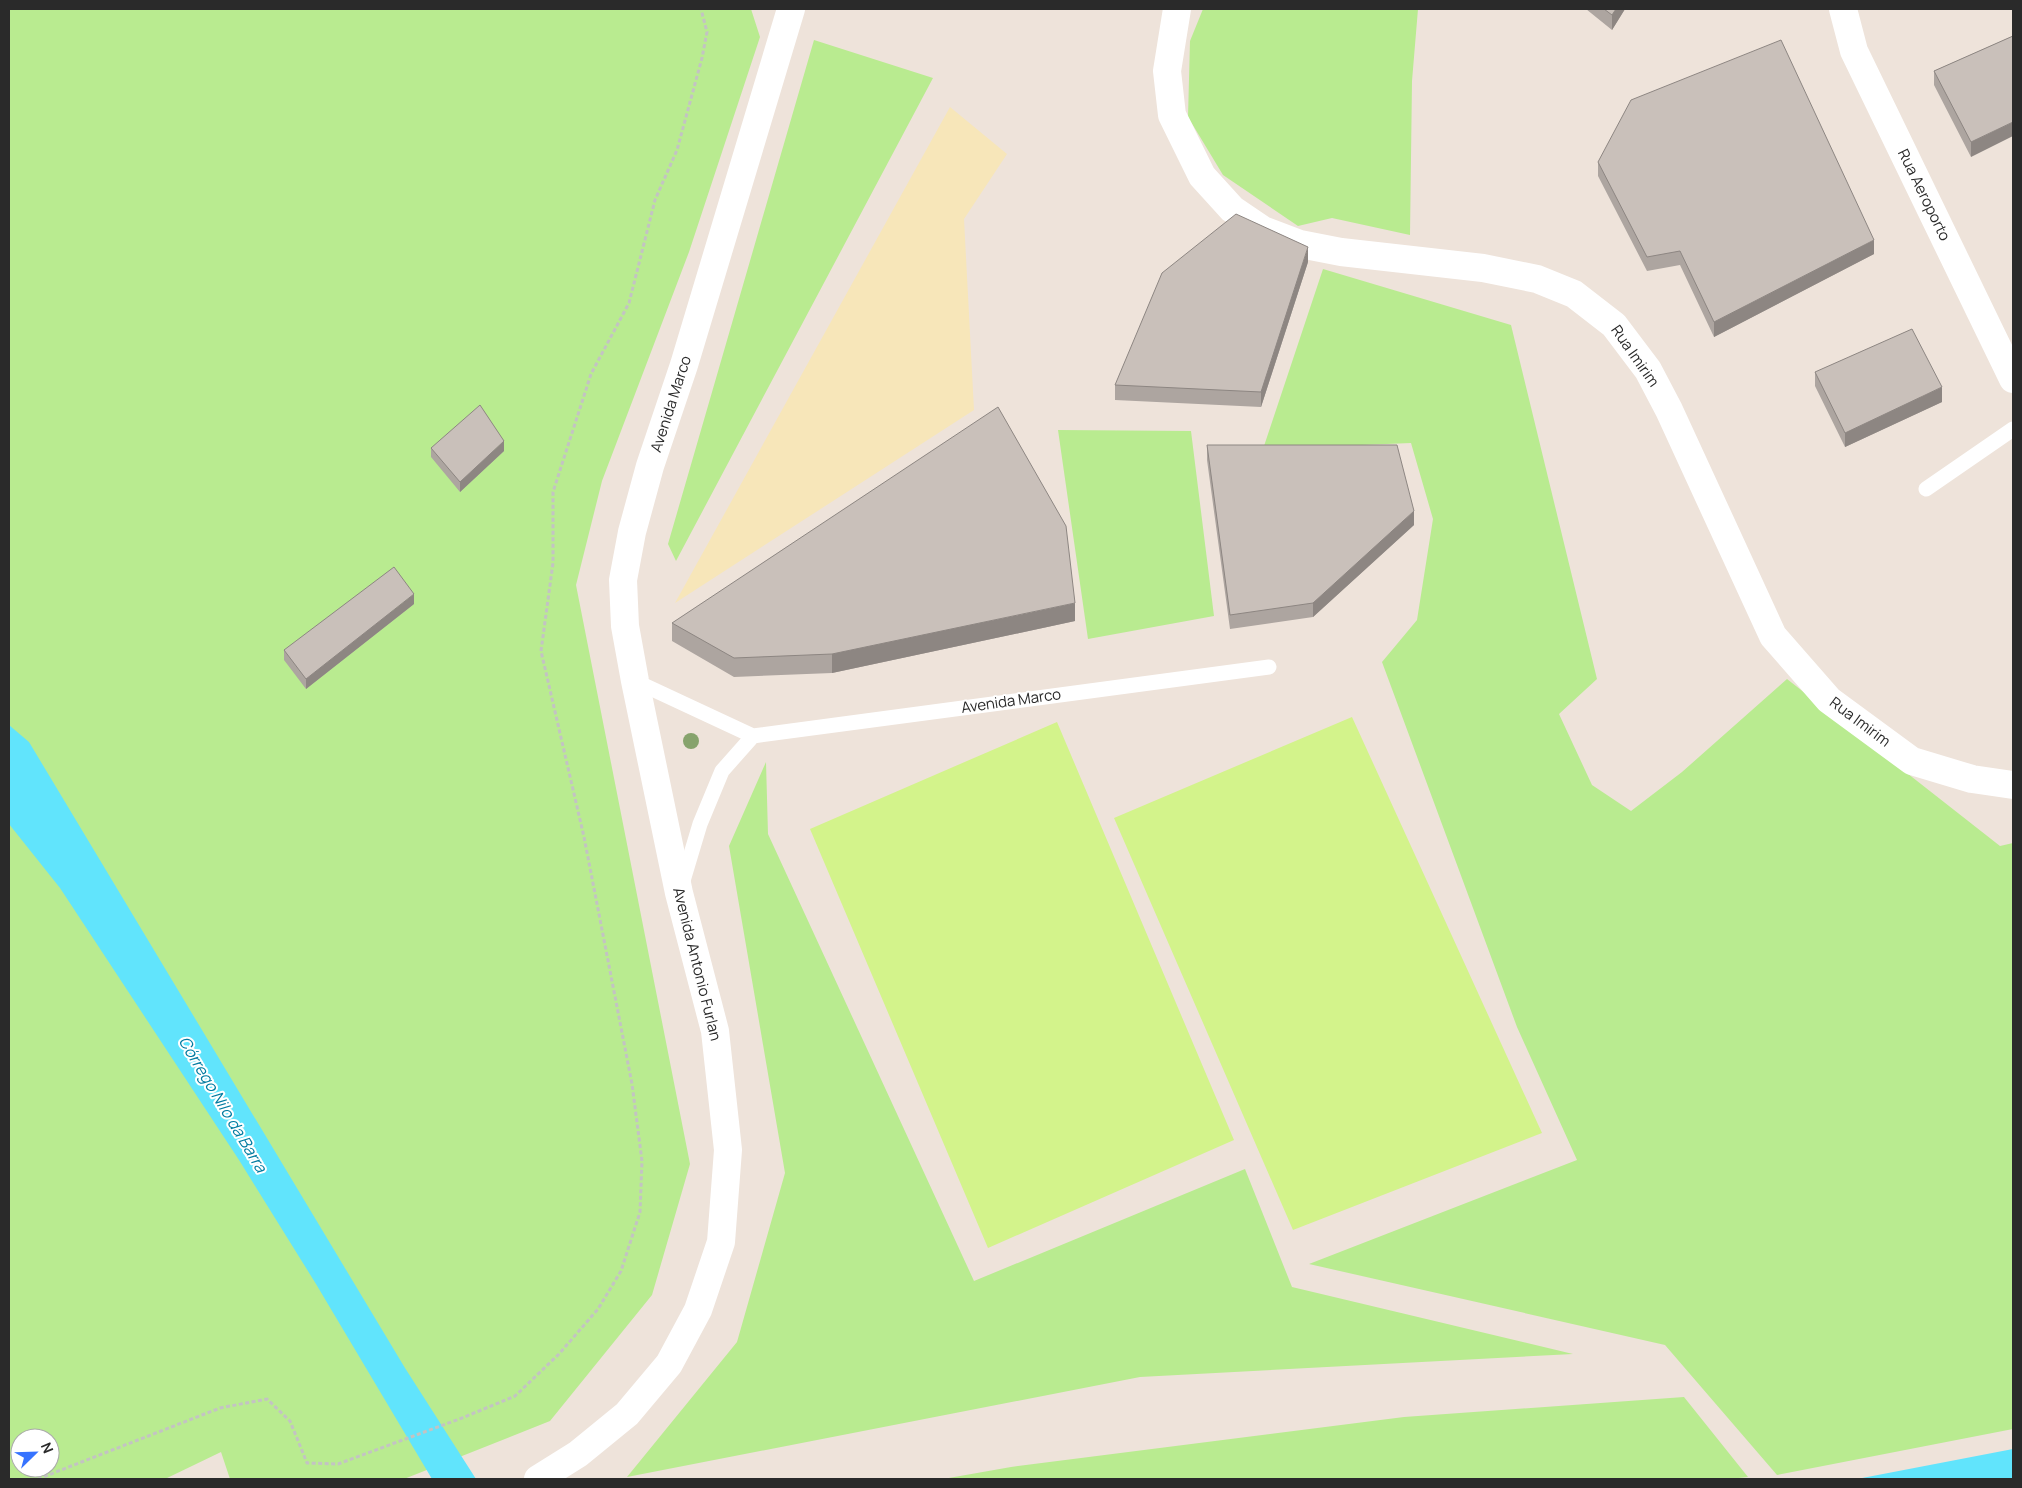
<svg xmlns="http://www.w3.org/2000/svg" width="2022" height="1488" font-family="Manrope,sans-serif">
  <style>
    .green { fill: #b9eb90; fill-rule: evenodd }
    .sand { fill: #f7e6b9 }
    .pitch { fill: #d3f38b }
    .water { fill: #61e4fc }
    .lines { fill: none; stroke-linecap: round; stroke-linejoin: round }
    .path { stroke: #c3c3c3; stroke-width: 3; stroke-dasharray: 4 2.5; stroke-linecap: butt }
    .service { stroke: #fff; stroke-width: 15 }
    .minor { stroke: #fff; stroke-width: 28 }
    .secondary { stroke: #fff; stroke-width: 28 }
    .tree { fill: #86a36c }
    .wall { fill: #ada5a0 }
    .shaded-wall { fill: #8d8682 }
    .building { fill: #c9c0ba; stroke: #8d8682 }
    .labels { text-anchor: middle; stroke-width: 4; stroke-linejoin: round; paint-order: stroke }
    .street-label { font-size: 15px; fill: #2a2a2a; stroke: #fff }
    .water-label { font-size: 16px; font-style: italic; fill: #017ba0; stroke: #fff }
  </style>
  <rect width="100%" height="100%" fill="#eee3da"/>
  <!-- green -->
  <path class="green" d="M 9,9 L 751,9 L 760,37 L 689,252 L 602,481 L 576,585 L 690,1164 L 652,1295 L 550,1421 L 404,1479 L 230,1479 L 221,1452 L 165,1479 L 9,1479 ZM 20,1438 L 50,1438 L 50,1468 L 20,1468 Z
    M 1203,9 L 1418,9 L 1412,81 L 1410,235 L 1332,218 L 1298,226 L 1223,175 L 1188,117 L 1190,41 Z
    M 814,40 L 933,78 L 676,561 L 668,544 Z
    M 1323,269 L 1511,325 L 1597,679 L 1559,714 L 1592,785 L 1631,811 L 1682,772 L 1787,679 L 2000,846 L 2013,843 L 2013,1429 L 1777,1475 L 1665,1345 L 1309,1264 L 1577,1160 L 1517,1027 L 1382,662 L 1417,620 L 1433,519 L 1411,443 L 1263,449 Z
    M 1058,430 L 1191,431 L 1214,616 L 1088,639 Z
    M 766,762 L 768,834 L 974,1281 L 1245,1169 L 1292,1287 L 1573,1354 L 1140,1377 L 627,1477 L 737,1342 L 785,1173 L 729,846 Z
    M 1684,1397 L 1748,1477 L 1729,1479 L 943,1479 L 1011,1467 L 1404,1417 Z"/>
  <!-- sand -->
  <path class="sand" d="M 950,107 L 1007,154 L 964,219 L 974,410 L 675,603 Z"/>
  <!-- pitch -->
  <path class="pitch" d="M 1352,717 L 1542,1133 L 1293,1230 L 1114,818 Z
    M 1057,722 L 1234,1140 L 988,1248 L 810,829 Z"/>
  <!-- water -->
  <path class="water" d="M 9,725 L 29,742 L 405,1368 L 476,1479 L 432,1479 L 316,1284 L 239,1160 L 60,888 L 9,824 Z
    M 2013,1449 L 2013,1479 L 1857,1479 Z"/>
  <g class="lines">
    <!-- path -->
    <path class="path" d="M 38,1479 L 220,1408 L 267,1399 L 290,1421 L 307,1463 L 338,1464 L 462,1418 L 515,1396 L 559,1354 L 598,1309 L 621,1271 L 640,1212 L 642,1161 L 632,1084 L 584,837 L 541,651 L 553,563 L 553,492 L 591,374 L 629,303 L 655,200 L 677,150 L 702,58 L 707,32 L 701,9"/>
    <!-- service -->
    <path class="service" d="M 1926,489 L 2013,429
      M 635,681 L 753,736 L 1269,667
      M 682,884 L 700,824 L 722,771 L 753,736"/>
    <!-- minor -->
    <path class="minor" d="M 1177,9 L 1167,71 L 1172,115 L 1202,176 L 1232,209 L 1263,230 L 1300,244 L 1341,252 L 1483,268 L 1537,279 L 1574,294 L 1614,325 L 1648,370 L 1669,410 L 1773,636 L 1829,700 L 1912,761 L 1972,779 L 2013,785
      M 1843,9 L 1854,51 L 2013,379"/>
    <!-- secondary -->
    <path class="secondary" d="M 538,1479 L 578,1454 L 627,1414 L 669,1364 L 698,1310 L 721,1242 L 728,1150 L 715,1031 L 679,893 L 635,681 L 625,626 L 623,580 L 632,532 L 650,466 L 684,365 L 791,9"/>
  </g>
  <!-- trees -->
  <circle class="tree" cx="691" cy="741" r="8"/>
  <!-- wall -->
  <path class="wall" d="M 1586,9 L 1625,9 L 1612,30 Z
    M 2013,36 L 1971,157 L 1934,85 L 1934,71 Z
    M 1598,162 L 1874,254 L 1714,337 L 1680,265 L 1647,271 L 1598,176 Z
    M 1308,262 L 1261,407 L 1115,400 L 1115,385 Z
    M 1815,372 L 1942,402 L 1845,447 L 1815,386 Z
    M 1207,445 L 1414,525 L 1313,617 L 1230,629 L 1207,460 Z
    M 431,448 L 504,451 L 460,492 L 431,457 Z
    M 414,604 L 306,689 L 284,660 L 284,650 Z
    M 1075,621 L 832,673 L 734,677 L 672,641 L 672,623 Z"/>
  <!-- shaded-wall -->
  <path class="shaded-wall" d="M 1616,9 L 1625,9 L 1612,30 L 1612,15 Z
    M 2013,122 L 2013,136 L 1971,157 L 1971,142 Z
    M 1874,240 L 1874,254 L 1714,337 L 1714,322 Z
    M 1308,247 L 1308,262 L 1261,407 L 1261,392 Z
    M 1942,387 L 1942,402 L 1845,447 L 1845,433 Z
    M 504,441 L 504,451 L 460,492 L 460,482 Z
    M 1414,511 L 1414,525 L 1313,617 L 1313,603 Z
    M 414,594 L 414,604 L 306,689 L 306,679 Z
    M 1075,603 L 1075,621 L 832,673 L 832,654 Z"/>
  <!-- building -->
  <path class="building" d="M 1604,9 L 1616,9 L 1612,15 Z
    M 2013,36 L 2013,122 L 1971,142 L 1934,71 Z
    M 1781,40 L 1874,240 L 1714,322 L 1680,251 L 1647,257 L 1598,162 L 1631,100 Z
    M 1236,214 L 1308,247 L 1261,392 L 1115,385 L 1162,273 Z
    M 1912,329 L 1942,387 L 1845,433 L 1815,372 Z
    M 480,405 L 504,441 L 460,482 L 431,448 Z
    M 998,407 L 1066,526 L 1075,603 L 832,654 L 734,658 L 672,623 Z
    M 1207,445 L 1397,445 L 1414,511 L 1313,603 L 1230,615 Z
    M 394,567 L 414,594 L 306,679 L 284,650 Z"/>
  <g class="labels">
    <!-- street labels -->
    <g class="street-label">
      <text transform="translate(1924 195) rotate(64)" y="5">Rua Aeroporto</text>
      <text transform="translate(1635 356) rotate(55)" y="5">Rua Imirim</text>
      <text transform="translate(671 404) rotate(-72)" y="5">Avenida Marco</text>
      <text transform="translate(1011 701) rotate(-8)" y="5">Avenida Marco</text>
      <text transform="translate(1860 722) rotate(37)" y="5">Rua Imirim</text>
      <text transform="translate(697 964) rotate(76)" y="5">Avenida Antonio Furlan</text>
    </g>
    <!-- water labels -->
    <g class="water-label">
      <text transform="translate(223 1104) rotate(59)" y="6">Córrego Nilo da Barra</text>
    </g>
  </g>
  <!-- border -->
  <rect width="2022" height="1488" fill="none" stroke="#2a2a2a" stroke-width="20"/>
  <!-- north arrow -->
  <g transform="translate(35 1453) rotate(67)"><circle r="24" fill="#ffffff" stroke="#aaaaaa"/>
  <path d="M0-4L9 19L0 12L-9 19Z" fill="#3673ff"/>
  <text y="-8" font-size="14" font-weight="bold" text-anchor="middle" fill="#2a2a2a">N</text>
  </g>
</svg>
